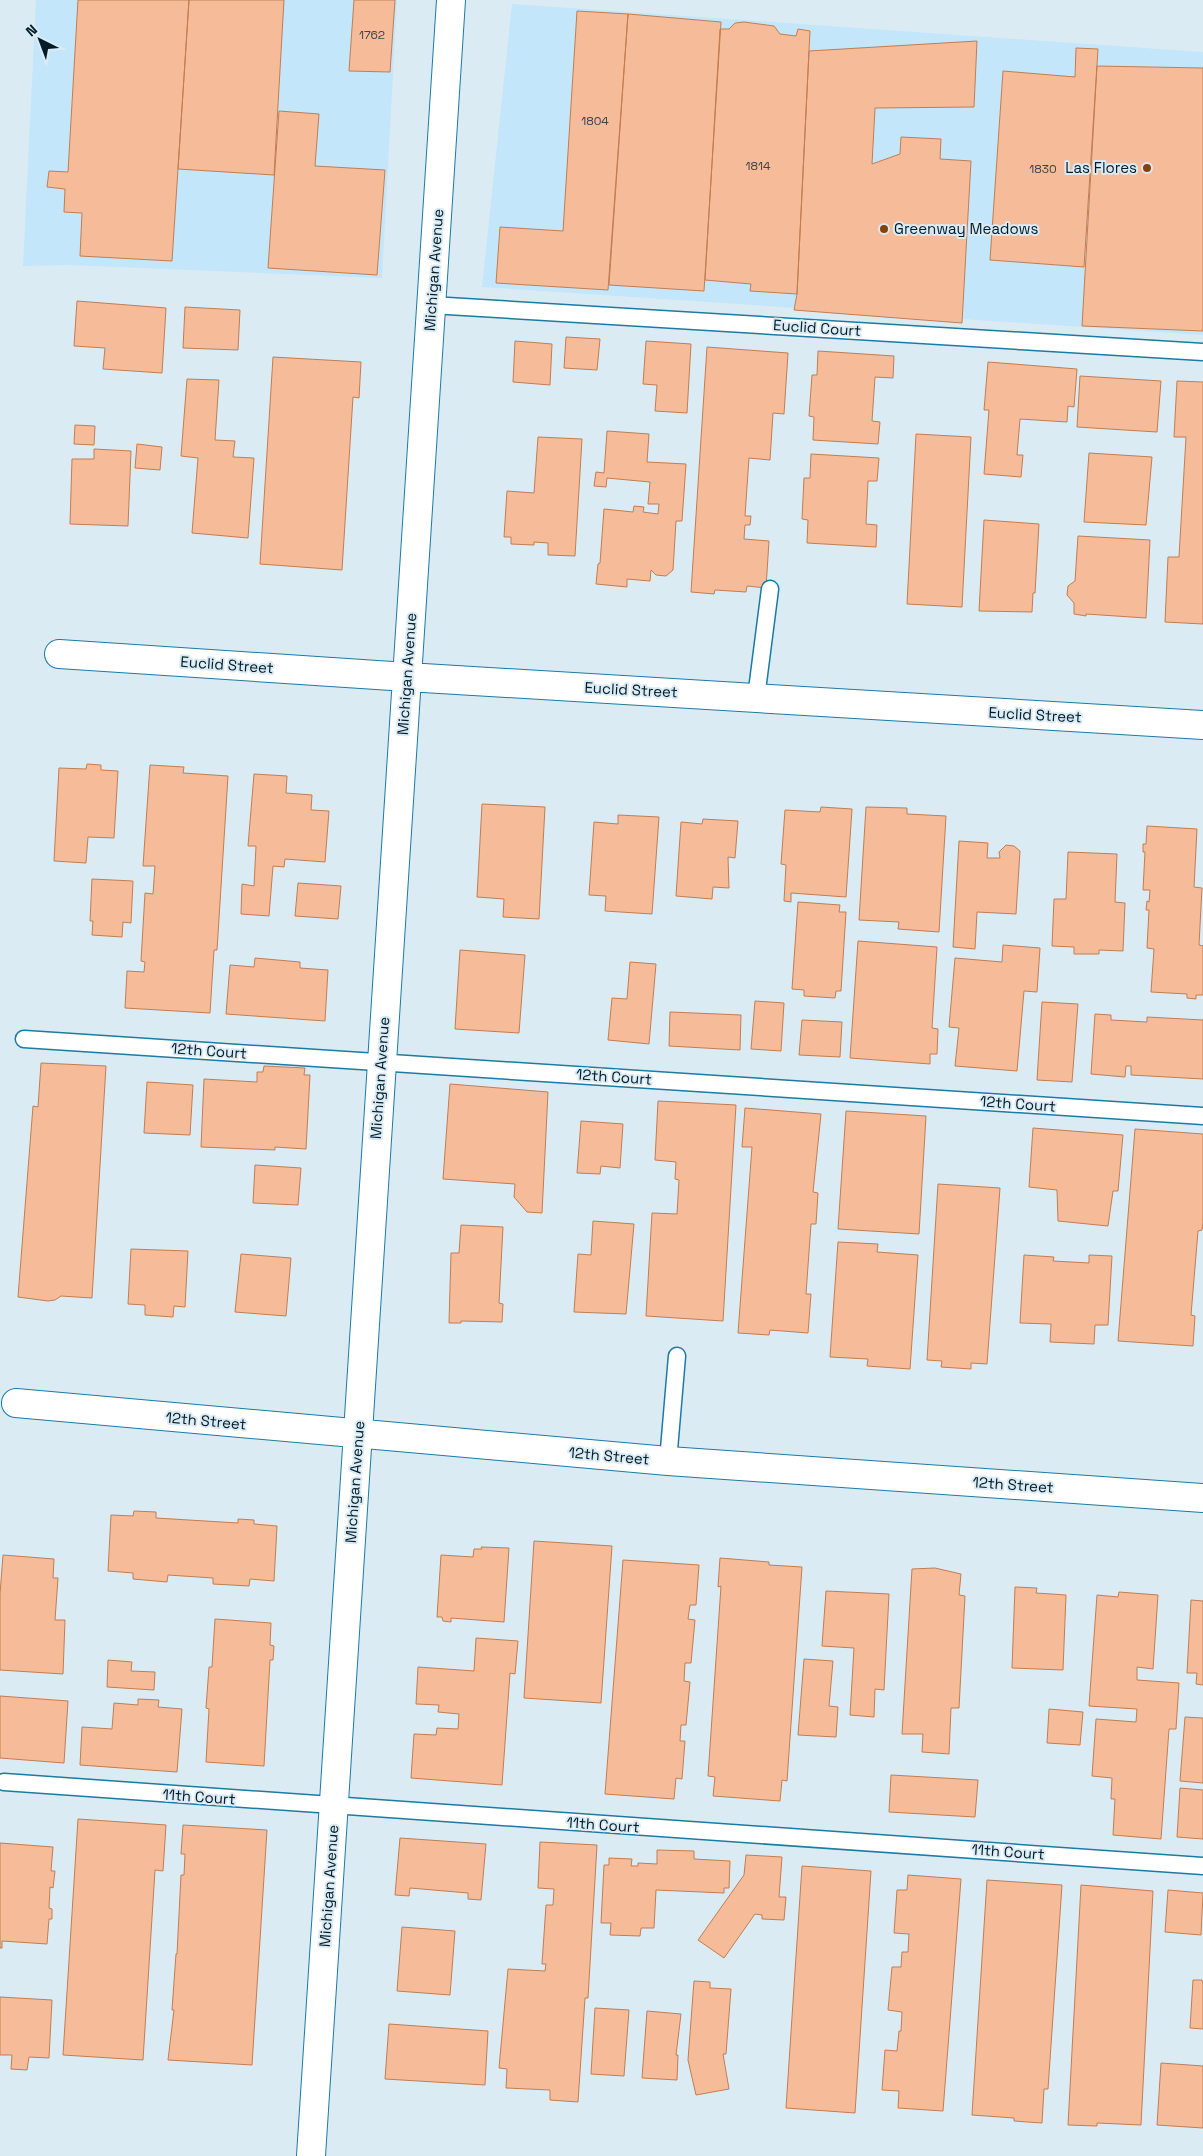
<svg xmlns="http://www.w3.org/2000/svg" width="1203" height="2156" font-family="'Space Grotesk',sans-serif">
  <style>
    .built { fill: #c3e6fa }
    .building { fill: #f6bc9a; stroke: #c27d51 }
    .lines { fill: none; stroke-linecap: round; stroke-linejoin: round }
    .lane-casing { stroke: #1a7ba4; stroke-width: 19 }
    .street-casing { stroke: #1a7ba4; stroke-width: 30 }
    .lane { stroke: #fff; stroke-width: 16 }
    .street { stroke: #fff; stroke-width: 28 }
    .poi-dot { fill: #84420f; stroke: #dbebf4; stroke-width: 2 }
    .labels { text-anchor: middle; stroke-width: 4; stroke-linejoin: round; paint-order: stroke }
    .number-label { font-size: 12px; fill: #3e4445 }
    .poi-label { font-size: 15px; fill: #011c29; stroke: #dbebf4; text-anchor: end }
    .street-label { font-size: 15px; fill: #011c29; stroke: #dbebf4 }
  </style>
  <rect width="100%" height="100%" fill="#dbebf4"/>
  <!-- built -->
  <path class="built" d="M 36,0 L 397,0 L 382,278 L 68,265 L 23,266 Z
    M 512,4 L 1203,52 L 1203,335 L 482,287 Z"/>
  <!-- building -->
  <path class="building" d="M 78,0 L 189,0 L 172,261 L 80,256 L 82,213 L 64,212 L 65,189 L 47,187 L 49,171 L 68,172 Z
    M 189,0 L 284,0 L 274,175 L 178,169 Z
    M 354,0 L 395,0 L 390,72 L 349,71 Z
    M 577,11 L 628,14 L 608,290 L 496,283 L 500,227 L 563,231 Z
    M 628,14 L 721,22 L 704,291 L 609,285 Z
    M 744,22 L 774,26 L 780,34 L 796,36 L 798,29 L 810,31 L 797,294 L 750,291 L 751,284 L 705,280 L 720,29 L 729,29 L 735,23 Z
    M 977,41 L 974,107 L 875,108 L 872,164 L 900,154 L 901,137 L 941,139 L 940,159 L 971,161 L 962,323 L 794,310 L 797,294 L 809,51 Z
    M 1076,48 L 1098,49 L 1084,267 L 990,260 L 1003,71 L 1075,77 Z
    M 1097,66 L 1203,68 L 1203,331 L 1082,326 Z
    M 279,111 L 319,114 L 315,166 L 385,170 L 377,275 L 268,268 Z
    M 77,301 L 166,308 L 162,373 L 103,369 L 105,348 L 74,346 Z
    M 185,307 L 240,310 L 238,350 L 183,348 Z
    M 566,337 L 600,339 L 597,370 L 564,368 Z
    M 515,341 L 552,344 L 550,385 L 513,382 Z
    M 646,341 L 691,344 L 687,413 L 655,411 L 657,385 L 643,384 Z
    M 707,347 L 788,353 L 784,414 L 773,413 L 770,460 L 749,458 L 745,516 L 751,516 L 750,525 L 745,525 L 744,539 L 769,541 L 766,588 L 747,586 L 746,592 L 715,590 L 714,594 L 691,592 Z
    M 818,351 L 894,356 L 893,378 L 875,377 L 872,421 L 880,422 L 878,444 L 813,440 L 814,417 L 809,416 L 812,375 L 817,375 Z
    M 273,357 L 361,362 L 359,398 L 353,397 L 342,570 L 260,564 Z
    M 988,362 L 1077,369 L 1074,407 L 1068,406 L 1067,422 L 1020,419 L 1017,455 L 1023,455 L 1021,477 L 984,474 L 989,410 L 984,410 Z
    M 1080,376 L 1161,381 L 1157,432 L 1077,427 Z
    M 187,379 L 219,380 L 215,440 L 235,441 L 233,457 L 254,458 L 248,538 L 192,533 L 198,458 L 181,456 Z
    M 1177,381 L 1203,382 L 1203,624 L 1165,622 L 1168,557 L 1179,557 L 1186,437 L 1174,437 Z
    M 75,425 L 95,426 L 94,445 L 74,444 Z
    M 607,431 L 649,434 L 647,462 L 686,464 L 682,521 L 676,521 L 673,570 L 666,576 L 656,575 L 651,570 L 650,581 L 627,579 L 627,587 L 596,584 L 598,564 L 600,563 L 604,509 L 633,512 L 634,506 L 644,507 L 643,512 L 658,514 L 659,504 L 648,504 L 650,482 L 607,478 L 606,487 L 594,486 L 596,472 L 604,473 Z
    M 916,434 L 971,437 L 962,607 L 907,604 Z
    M 538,437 L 582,439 L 575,556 L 548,555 L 548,543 L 534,542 L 534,545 L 511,544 L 511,537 L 504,537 L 507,491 L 534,493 Z
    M 137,444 L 162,447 L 160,470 L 135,468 Z
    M 94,449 L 131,451 L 128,526 L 70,524 L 72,459 L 94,459 Z
    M 1089,453 L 1152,457 L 1146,525 L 1084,522 Z
    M 811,454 L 879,458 L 877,481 L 868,481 L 866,524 L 877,525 L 876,547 L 807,543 L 808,520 L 802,519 L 804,478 L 810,478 Z
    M 984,520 L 1039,524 L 1035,593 L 1033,593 L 1032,612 L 979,611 Z
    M 1078,536 L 1150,540 L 1146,618 L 1086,614 L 1086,616 L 1074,614 L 1074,603 L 1067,595 L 1068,586 L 1075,581 Z
    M 87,764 L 101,765 L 101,770 L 118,771 L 114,838 L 88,837 L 86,863 L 54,861 L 59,768 L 86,769 Z
    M 150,765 L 184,767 L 183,773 L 228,776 L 217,950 L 214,950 L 210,1013 L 125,1008 L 127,971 L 144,972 L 145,962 L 141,961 L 145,893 L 153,894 L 155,866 L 143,866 Z
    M 254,774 L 287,776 L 286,793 L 312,795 L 311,810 L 329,811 L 325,862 L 285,859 L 284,867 L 273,866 L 269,916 L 241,914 L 242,884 L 254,886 L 256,846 L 248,846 Z
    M 482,804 L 545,807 L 539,919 L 503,917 L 504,899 L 477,897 Z
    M 821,807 L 852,809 L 846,897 L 791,893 L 791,902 L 784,901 L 786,865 L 781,864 L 785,810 L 820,812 Z
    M 866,807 L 907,808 L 907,814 L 946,816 L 939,932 L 898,929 L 899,922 L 859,920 Z
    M 618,815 L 659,817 L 652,914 L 605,911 L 606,896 L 589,895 L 594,822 L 618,824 Z
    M 703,819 L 738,821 L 735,858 L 728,857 L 729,888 L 713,887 L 712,899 L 676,896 L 681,822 L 702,824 Z
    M 1147,826 L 1197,829 L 1194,887 L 1202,888 L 1199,945 L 1203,946 L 1203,995 L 1196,995 L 1196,999 L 1187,998 L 1187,994 L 1151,992 L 1154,949 L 1147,948 L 1149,910 L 1146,910 L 1147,901 L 1149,902 L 1150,890 L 1143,890 L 1145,852 L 1143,852 L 1143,844 L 1146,844 Z
    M 959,841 L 988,843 L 987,858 L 1000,858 L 999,852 L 1006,845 L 1014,846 L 1020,851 L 1016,914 L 977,912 L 975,949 L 953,947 Z
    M 1068,852 L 1117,854 L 1115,902 L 1125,903 L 1123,951 L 1099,950 L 1099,954 L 1074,954 L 1074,947 L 1052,946 L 1054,899 L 1066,899 Z
    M 92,879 L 133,881 L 131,923 L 123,922 L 122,937 L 92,935 L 93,921 L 90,921 Z
    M 298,883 L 341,886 L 338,919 L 295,916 Z
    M 798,902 L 840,905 L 839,912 L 846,912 L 841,991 L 836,991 L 835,998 L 804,996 L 804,990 L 792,989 Z
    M 858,941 L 937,947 L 932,1028 L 938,1029 L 937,1054 L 930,1054 L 930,1064 L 850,1058 Z
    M 1003,945 L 1040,948 L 1037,992 L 1024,991 L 1017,1071 L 955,1066 L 959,1028 L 949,1027 L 955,958 L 1002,962 Z
    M 460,950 L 525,955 L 519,1033 L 455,1029 Z
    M 255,958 L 300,962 L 300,968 L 328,970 L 325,1021 L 226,1014 L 230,965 L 254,967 Z
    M 630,962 L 656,964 L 649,1044 L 608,1040 L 612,998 L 627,999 Z
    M 755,1001 L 784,1003 L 781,1051 L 751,1049 Z
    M 1042,1002 L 1078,1004 L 1072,1082 L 1037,1080 Z
    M 670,1012 L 741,1015 L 740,1050 L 669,1046 Z
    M 1095,1014 L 1111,1015 L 1111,1020 L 1147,1022 L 1147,1017 L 1203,1020 L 1203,1079 L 1131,1075 L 1131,1066 L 1126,1066 L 1125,1077 L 1091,1074 Z
    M 802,1020 L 842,1022 L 840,1057 L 799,1055 Z
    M 41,1063 L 106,1066 L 92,1298 L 61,1296 L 55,1300 L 48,1301 L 18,1297 L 33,1106 L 38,1107 Z
    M 264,1066 L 305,1068 L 304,1075 L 310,1075 L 306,1149 L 275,1147 L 275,1150 L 201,1147 L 204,1079 L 257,1082 L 257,1072 L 263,1072 Z
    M 147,1082 L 193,1085 L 190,1135 L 144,1133 Z
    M 450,1084 L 548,1092 L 542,1213 L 527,1212 L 514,1197 L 515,1184 L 443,1179 Z
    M 658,1101 L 736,1105 L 723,1321 L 646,1316 L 652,1213 L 677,1214 L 679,1180 L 675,1179 L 676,1162 L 655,1160 Z
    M 745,1108 L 821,1114 L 813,1192 L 818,1193 L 816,1224 L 811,1224 L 806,1294 L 811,1294 L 808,1333 L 770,1330 L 769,1335 L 738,1333 L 752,1147 L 742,1147 Z
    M 846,1111 L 926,1116 L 919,1234 L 838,1229 Z
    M 581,1121 L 623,1124 L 620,1168 L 601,1166 L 600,1174 L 577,1173 Z
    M 1033,1128 L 1123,1135 L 1118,1191 L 1113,1191 L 1108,1226 L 1058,1221 L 1057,1190 L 1029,1187 Z
    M 1135,1129 L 1203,1134 L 1203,1222 L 1202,1230 L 1198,1231 L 1191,1315 L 1195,1316 L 1193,1346 L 1118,1341 Z
    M 255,1165 L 301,1168 L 298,1205 L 253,1203 Z
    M 938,1184 L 1000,1188 L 987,1364 L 971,1363 L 971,1369 L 941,1367 L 942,1361 L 927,1360 Z
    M 593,1221 L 634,1224 L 626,1314 L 574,1312 L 578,1254 L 591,1255 Z
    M 461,1225 L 503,1227 L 499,1303 L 503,1304 L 502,1322 L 461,1321 L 461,1323 L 449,1323 L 451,1253 L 459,1253 Z
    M 838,1242 L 878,1244 L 877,1252 L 918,1255 L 910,1369 L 867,1366 L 868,1359 L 830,1357 Z
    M 131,1249 L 188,1251 L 185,1307 L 174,1306 L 173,1317 L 145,1315 L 145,1305 L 128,1304 Z
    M 241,1254 L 291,1258 L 286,1316 L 235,1312 Z
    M 1024,1255 L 1054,1257 L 1053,1261 L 1089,1263 L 1089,1255 L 1112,1256 L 1108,1325 L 1095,1325 L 1094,1344 L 1050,1342 L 1051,1324 L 1020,1323 Z
    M 134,1511 L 156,1512 L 156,1518 L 238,1523 L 238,1519 L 254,1520 L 254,1524 L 277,1526 L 274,1581 L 250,1579 L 249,1586 L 213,1584 L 213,1578 L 168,1575 L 167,1582 L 133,1579 L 133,1573 L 108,1571 L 111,1515 L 133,1516 Z
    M 534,1541 L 612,1546 L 601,1703 L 524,1698 Z
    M 481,1547 L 509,1548 L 504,1622 L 451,1618 L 451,1622 L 443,1621 L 442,1617 L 437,1617 L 441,1555 L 473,1557 L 474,1549 L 482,1549 Z
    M 3,1555 L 54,1559 L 53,1578 L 58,1578 L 55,1620 L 65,1620 L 63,1674 L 0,1670 L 0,1594 Z
    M 720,1558 L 769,1562 L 769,1565 L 802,1567 L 787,1781 L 782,1780 L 780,1801 L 713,1796 L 715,1777 L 708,1776 L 721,1586 L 718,1587 Z
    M 623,1560 L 699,1565 L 696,1605 L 690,1605 L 688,1619 L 695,1620 L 691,1663 L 685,1663 L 684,1681 L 690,1682 L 686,1725 L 681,1725 L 680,1741 L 685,1741 L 682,1779 L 676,1778 L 674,1799 L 605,1794 Z
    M 935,1568 L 961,1574 L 959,1595 L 965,1596 L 959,1708 L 951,1708 L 949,1754 L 922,1752 L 923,1734 L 902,1734 L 912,1569 Z
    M 1015,1587 L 1037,1588 L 1036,1593 L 1066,1595 L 1063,1670 L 1012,1668 Z
    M 826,1591 L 889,1594 L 884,1690 L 875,1689 L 874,1717 L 850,1715 L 854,1648 L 822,1646 Z
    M 1119,1592 L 1158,1595 L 1153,1669 L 1137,1667 L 1137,1680 L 1179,1683 L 1176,1729 L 1169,1729 L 1161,1839 L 1113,1835 L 1115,1799 L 1111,1799 L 1112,1778 L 1092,1776 L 1096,1719 L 1136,1722 L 1137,1709 L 1089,1706 L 1097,1595 L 1118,1597 Z
    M 1191,1600 L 1203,1601 L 1203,1685 L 1196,1684 L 1197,1673 L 1187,1673 Z
    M 215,1619 L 271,1623 L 270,1645 L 274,1646 L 273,1660 L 270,1660 L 264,1766 L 206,1762 L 209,1709 L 206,1708 L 209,1667 L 212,1667 Z
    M 476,1638 L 518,1641 L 515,1674 L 510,1673 L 502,1785 L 411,1778 L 414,1734 L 436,1735 L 437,1728 L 458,1729 L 459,1714 L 438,1712 L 439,1705 L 416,1704 L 418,1667 L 474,1671 Z
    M 804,1659 L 833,1661 L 829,1706 L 838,1707 L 836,1737 L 798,1735 Z
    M 108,1660 L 132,1662 L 131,1671 L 155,1672 L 154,1690 L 107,1687 Z
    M 0,1696 L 68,1701 L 64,1763 L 0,1758 Z
    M 138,1699 L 159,1700 L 158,1707 L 182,1709 L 177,1772 L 80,1765 L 82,1727 L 112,1729 L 114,1703 L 138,1705 Z
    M 1049,1709 L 1083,1712 L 1080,1745 L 1047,1743 Z
    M 1185,1717 L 1203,1718 L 1203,1783 L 1180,1781 Z
    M 891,1775 L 978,1780 L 975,1817 L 889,1812 Z
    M 1180,1788 L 1203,1790 L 1203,1839 L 1177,1837 Z
    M 78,1819 L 166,1825 L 163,1871 L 155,1870 L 143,2060 L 63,2055 Z
    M 183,1825 L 267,1830 L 252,2065 L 168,2060 L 174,2010 L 172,2010 L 176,1954 L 177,1954 L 181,1875 L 184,1875 L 185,1854 L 181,1854 Z
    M 400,1838 L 486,1844 L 481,1900 L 468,1899 L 468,1893 L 410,1888 L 409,1896 L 395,1895 Z
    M 540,1842 L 597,1845 L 588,1998 L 585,1998 L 578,2102 L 550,2100 L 550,2090 L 506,2088 L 507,2069 L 499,2068 L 508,1969 L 545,1971 L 546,1964 L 542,1964 L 546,1905 L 553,1905 L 554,1889 L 538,1888 Z
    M 0,1843 L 53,1847 L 51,1871 L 55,1871 L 53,1888 L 50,1887 L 49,1908 L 52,1909 L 52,1919 L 49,1919 L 47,1944 L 2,1941 L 2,1948 L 0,1948 Z
    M 657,1850 L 694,1851 L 694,1859 L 730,1861 L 729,1888 L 724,1888 L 724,1893 L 656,1890 L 654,1928 L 641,1928 L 640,1936 L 610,1935 L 611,1923 L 601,1923 L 604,1865 L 609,1865 L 609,1858 L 632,1859 L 631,1866 L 638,1866 L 638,1863 L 657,1864 Z
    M 746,1855 L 782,1857 L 779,1897 L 786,1897 L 784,1920 L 762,1919 L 762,1915 L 755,1914 L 724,1958 L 698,1940 L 744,1875 Z
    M 802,1866 L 871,1871 L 855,2113 L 786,2108 Z
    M 908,1875 L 961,1879 L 943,2111 L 898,2108 L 899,2091 L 882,2090 L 885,2050 L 897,2051 L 899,2031 L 901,2031 L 902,2012 L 888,2010 L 892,1967 L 901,1967 L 902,1952 L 908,1952 L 909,1934 L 894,1933 L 897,1890 L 907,1890 Z
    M 987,1880 L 1062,1885 L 1048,2089 L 1044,2089 L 1042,2123 L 1014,2121 L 1014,2118 L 972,2115 Z
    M 1081,1885 L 1153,1891 L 1141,2125 L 1097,2123 L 1097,2126 L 1068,2125 Z
    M 1168,1890 L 1203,1893 L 1201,1935 L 1165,1932 Z
    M 402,1927 L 455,1931 L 450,1995 L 397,1991 Z
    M 1193,1980 L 1202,1980 L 1203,1984 L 1203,2029 L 1190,2028 Z
    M 694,1981 L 710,1982 L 710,1988 L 731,1989 L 726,2054 L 723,2054 L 729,2089 L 696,2095 L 688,2060 Z
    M 0,1997 L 52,2000 L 49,2058 L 29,2057 L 27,2070 L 11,2069 L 12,2055 L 0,2055 Z
    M 595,2008 L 629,2010 L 624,2076 L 591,2074 Z
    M 647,2011 L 681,2014 L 676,2055 L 678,2055 L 677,2080 L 642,2078 Z
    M 389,2024 L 488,2031 L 485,2085 L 385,2079 Z
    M 1161,2063 L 1203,2066 L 1203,2128 L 1157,2125 Z"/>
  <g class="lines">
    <defs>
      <path id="lane" d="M 431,305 L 1203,352
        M 756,698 L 770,589
        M 24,1039 L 1203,1116
        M 668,1461 L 677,1356
        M 4,1782 L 1203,1866"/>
      <path id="street" d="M 59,654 L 407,677 L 1203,725
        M 16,1403 L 668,1461 L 1203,1498
        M 311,2156 L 451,0"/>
    </defs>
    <!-- lane casing -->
    <use href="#lane" class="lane-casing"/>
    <!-- street casing -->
    <use href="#street" class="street-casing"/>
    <!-- lane -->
    <use href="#lane" class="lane"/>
    <!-- street -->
    <use href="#street" class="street"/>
  </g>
  <!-- markers -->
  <g class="poi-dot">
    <circle cx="1147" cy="168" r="5"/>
    <circle cx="884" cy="229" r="5"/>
  </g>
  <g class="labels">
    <!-- number labels -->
    <g class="number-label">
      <text x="372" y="39">1762</text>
      <text x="595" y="125">1804</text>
      <text x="758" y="170">1814</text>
      <text x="1043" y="173">1830</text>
    </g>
    <!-- poi labels -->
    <g class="poi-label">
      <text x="1137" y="173">Las Flores</text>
      <text x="894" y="234" text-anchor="start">Greenway Meadows</text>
    </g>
    <!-- street labels -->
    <g class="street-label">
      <text transform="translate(434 270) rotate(-86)" y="5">Michigan Avenue</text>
      <text transform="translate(817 328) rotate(4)" y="5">Euclid Court</text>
      <text transform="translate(227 665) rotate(4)" y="5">Euclid Street</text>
      <text transform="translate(407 674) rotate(-86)" y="5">Michigan Avenue</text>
      <text transform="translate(631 690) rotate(3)" y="5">Euclid Street</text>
      <text transform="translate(1035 715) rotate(3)" y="5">Euclid Street</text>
      <text transform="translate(209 1051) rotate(4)" y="5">12th Court</text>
      <text transform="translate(614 1077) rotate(4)" y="5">12th Court</text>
      <text transform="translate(380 1078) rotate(-86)" y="5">Michigan Avenue</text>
      <text transform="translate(1018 1104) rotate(4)" y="5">12th Court</text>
      <text transform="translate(206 1421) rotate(5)" y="5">12th Street</text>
      <text transform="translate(609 1456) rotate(5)" y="5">12th Street</text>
      <text transform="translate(355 1482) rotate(-86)" y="5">Michigan Avenue</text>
      <text transform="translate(1013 1485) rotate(4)" y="5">12th Street</text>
      <text transform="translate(199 1797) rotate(4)" y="5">11th Court</text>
      <text transform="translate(603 1825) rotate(4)" y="5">11th Court</text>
      <text transform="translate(1008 1852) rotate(4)" y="5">11th Court</text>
      <text transform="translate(329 1886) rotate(-86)" y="5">Michigan Avenue</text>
    </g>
  </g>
  <!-- north arrow -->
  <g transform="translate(40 40) rotate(318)" stroke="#dbebf4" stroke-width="4" paint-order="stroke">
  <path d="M0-4L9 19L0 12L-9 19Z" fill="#011c29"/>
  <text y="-8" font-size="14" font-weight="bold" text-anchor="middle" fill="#011c29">N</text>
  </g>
</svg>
